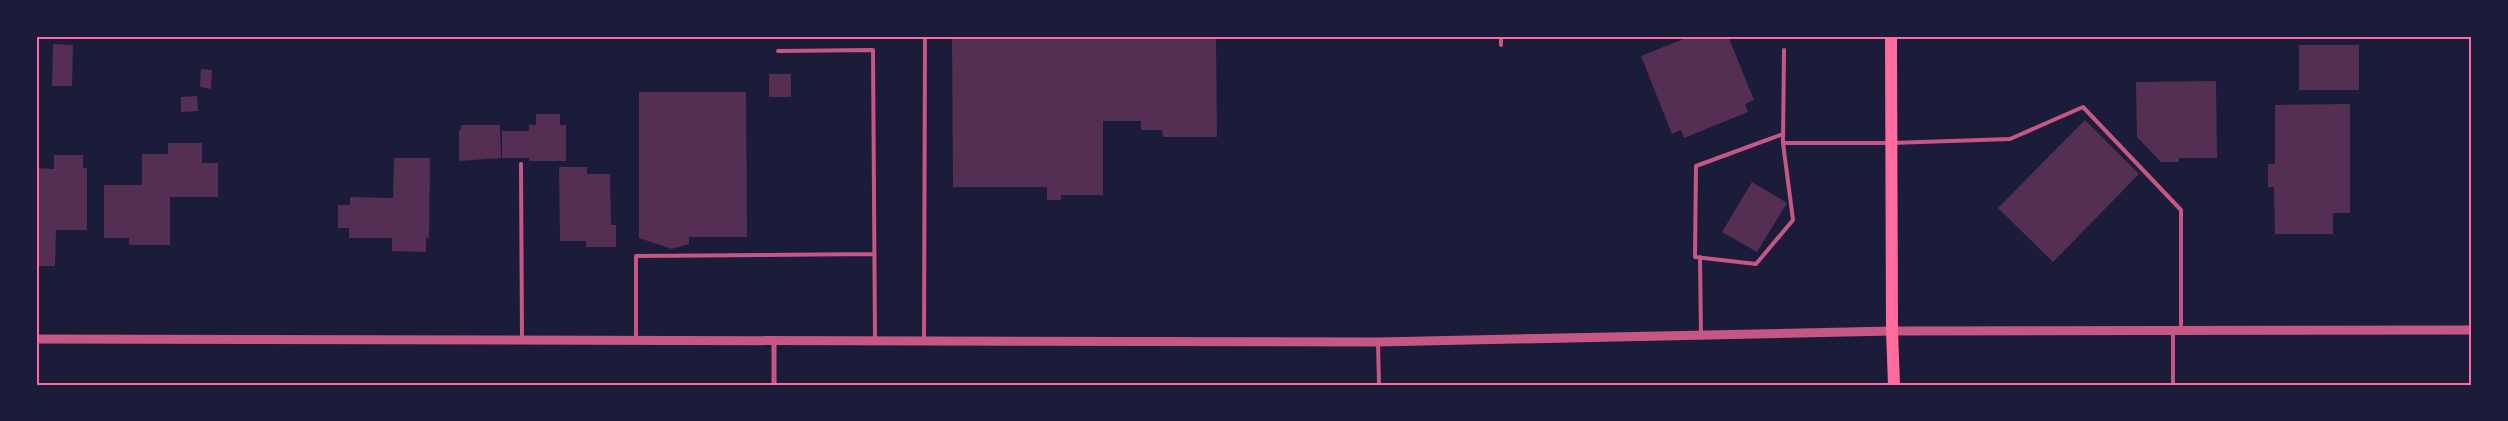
<svg xmlns="http://www.w3.org/2000/svg" width="2508" height="421" font-family="Raleway,sans-serif">
  <style>
    .building { fill: #542f53 }
    .lines { fill: none; stroke-linecap: round; stroke-linejoin: round }
    .service { stroke: #c65784; stroke-width: 4 }
    .minor { stroke: #c65784; stroke-width: 5 }
    .tertiary { stroke: #c65784; stroke-width: 9 }
    .primary { stroke: #ff6b9d; stroke-width: 12 }
    .neatline { fill: none; stroke: #ff6b9d; stroke-width: 2 }
  </style>
  <rect width="100%" height="100%" fill="#1b1b3a"/>
  <!-- building -->
  <path class="building" d="M 952,36 L 1216,36 L 1217,137 L 1163,137 L 1162,130 L 1141,130 L 1141,121 L 1103,121 L 1103,195 L 1061,195 L 1061,200 L 1047,200 L 1047,187 L 953,187 Z
    M 1691,36 L 1728,36 L 1754,100 L 1745,104 L 1748,112 L 1684,138 L 1681,130 L 1672,134 L 1641,56 Z
    M 53,44 L 73,45 L 72,86 L 52,86 Z
    M 2299,45 L 2359,45 L 2359,90 L 2299,90 Z
    M 201,69 L 212,70 L 211,89 L 200,87 Z
    M 769,74 L 791,74 L 791,97 L 769,97 Z
    M 2216,81 L 2217,158 L 2179,158 L 2179,162 L 2161,162 L 2137,137 L 2136,82 Z
    M 639,92 L 746,92 L 747,237 L 689,237 L 689,244 L 672,249 L 639,238 Z
    M 197,96 L 198,111 L 181,112 L 181,97 Z
    M 2350,104 L 2350,213 L 2333,213 L 2333,234 L 2275,234 L 2274,187 L 2268,187 L 2268,164 L 2275,164 L 2275,105 Z
    M 536,114 L 560,114 L 560,125 L 566,125 L 566,161 L 529,161 L 529,158 L 502,158 L 502,131 L 529,131 L 529,125 L 536,125 Z
    M 2085,120 L 2139,174 L 2053,262 L 1998,208 Z
    M 461,125 L 500,125 L 501,158 L 459,161 L 459,130 L 461,130 Z
    M 168,143 L 202,143 L 202,163 L 218,163 L 218,197 L 170,197 L 170,245 L 129,245 L 129,238 L 104,238 L 104,185 L 142,185 L 142,154 L 168,154 Z
    M 54,155 L 83,155 L 83,168 L 87,168 L 87,230 L 56,230 L 55,266 L 36,266 L 36,168 L 54,169 Z
    M 394,158 L 430,158 L 429,238 L 426,238 L 426,252 L 392,251 L 392,238 L 349,238 L 349,228 L 338,228 L 338,205 L 350,205 L 350,197 L 393,198 Z
    M 559,167 L 587,167 L 587,174 L 610,174 L 611,225 L 616,225 L 616,247 L 586,247 L 586,241 L 560,241 Z
    M 1752,182 L 1787,203 L 1757,252 L 1722,232 Z"/>
  <g class="lines">
    <!-- service -->
    <path class="service" d="M 1501,36 L 1501,45
      M 778,51 L 873,50 L 875,340
      M 1783,134 L 1696,166 L 1695,257 L 1756,264 L 1793,220 L 1783,143 L 1784,50
      M 1783,143 L 1891,143 L 2010,139 L 2083,107 L 2181,210 L 2181,331
      M 521,164 L 522,340
      M 1700,257 L 1701,335
      M 636,340 L 636,256 L 873,254
      M 924,341 L 925,36
      M 1378,342 L 1379,385
      M 2173,385 L 2173,331"/>
    <!-- minor -->
    <path class="minor" d="M 774,385 L 774,341"/>
    <!-- tertiary -->
    <path class="tertiary" d="M 36,339 L 1378,342 L 1892,331 L 2472,330"/>
    <!-- primary -->
    <path class="primary" d="M 1891,36 L 1892,331 L 1894,385"/>
  </g>
  <!-- border -->
  <rect width="2508" height="421" fill="none" stroke="#1b1b3a" stroke-width="75"/>
  <rect x="38" y="38" width="2432" height="346" class="neatline"/>
</svg>
